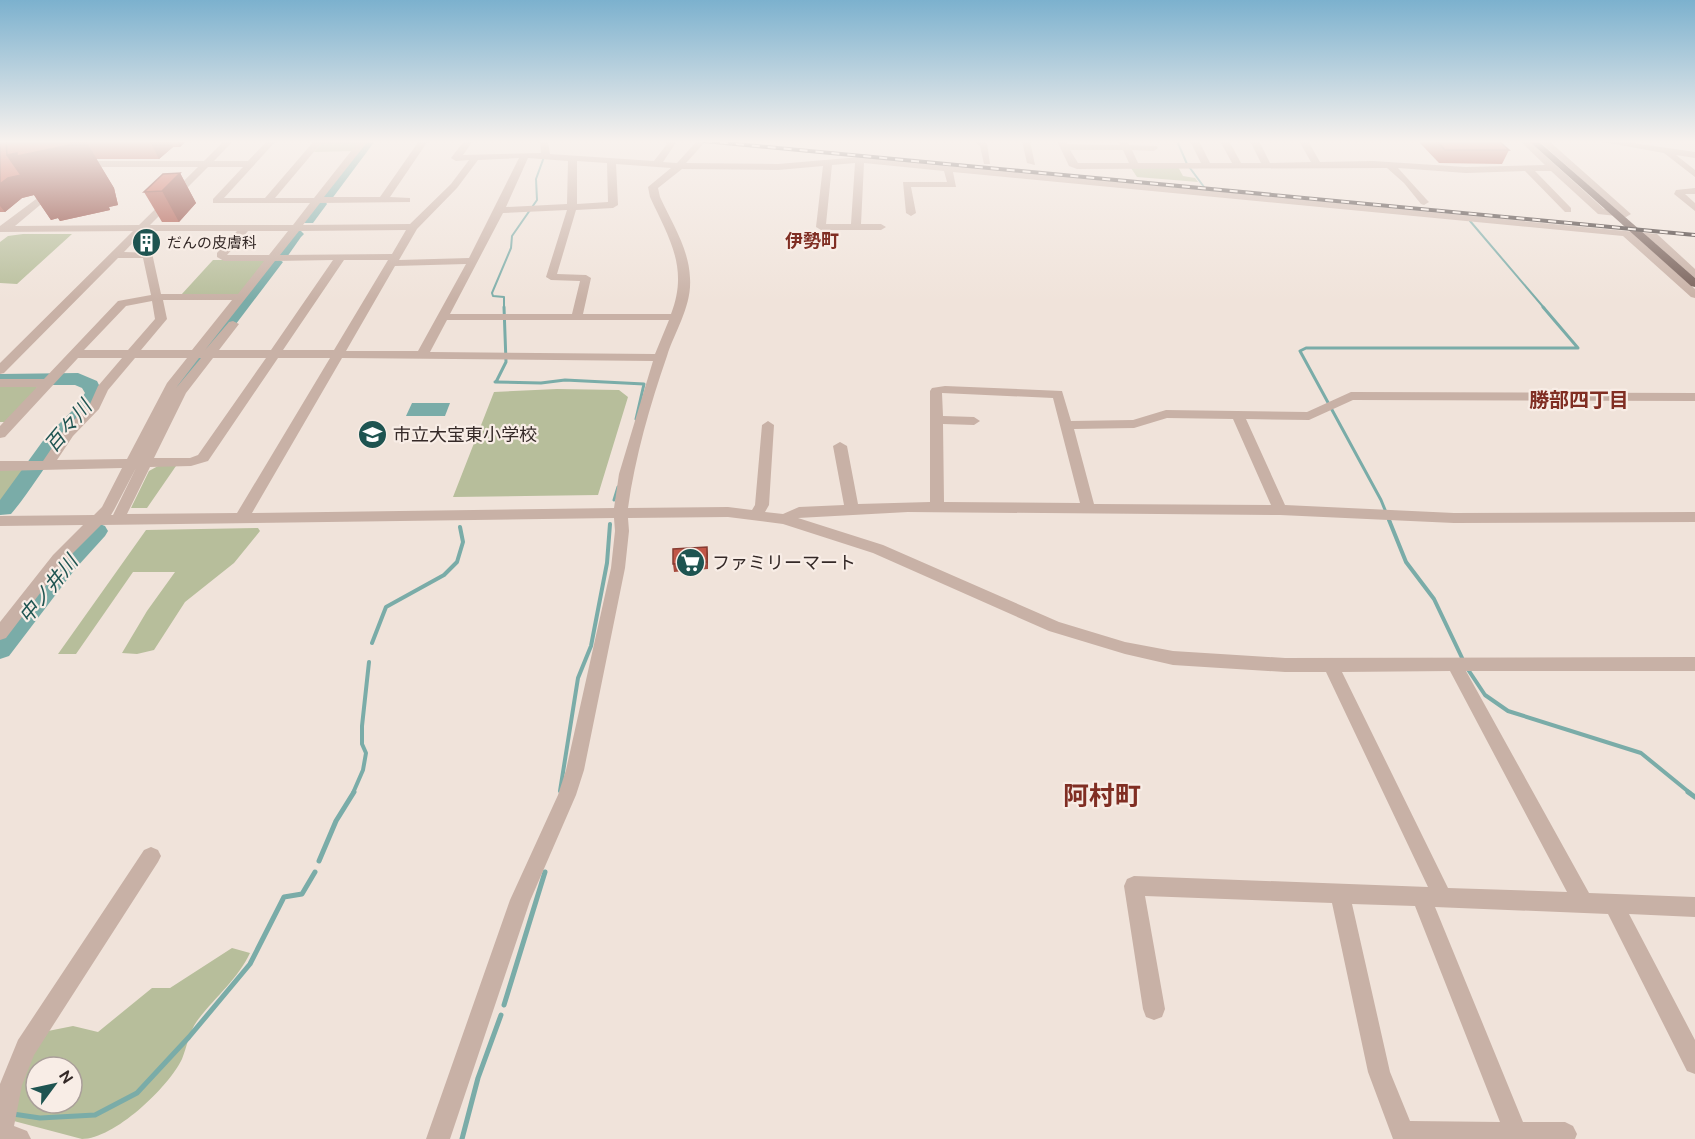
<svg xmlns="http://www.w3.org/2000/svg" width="1695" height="1139" font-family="Ubuntu,'Noto Sans JP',sans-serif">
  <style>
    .green { fill: #b7be9b; fill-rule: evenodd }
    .water { fill: #7aaca8 }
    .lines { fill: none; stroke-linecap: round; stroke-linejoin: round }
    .stream-far3 { stroke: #7aaca8; stroke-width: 2 }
    .stream-far2 { stroke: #7aaca8; stroke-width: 3 }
    .stream-far1 { stroke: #7aaca8; stroke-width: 4 }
    .stream { stroke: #7aaca8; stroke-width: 5 }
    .river { fill: #7aaca8; fill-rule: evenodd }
    .minor { fill: #c8b1a6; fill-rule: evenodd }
    .major { fill: #765f58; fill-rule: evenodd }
    .rail-casing { stroke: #342927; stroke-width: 4 }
    .rail { stroke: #f8ede6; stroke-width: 2; stroke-dasharray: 8; stroke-linecap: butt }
    .wall { fill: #a64a3d }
    .shaded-wall { fill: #873c32 }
    .building { fill: #c15647; stroke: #873c32; stroke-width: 1.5 }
    .labels { text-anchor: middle; stroke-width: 4.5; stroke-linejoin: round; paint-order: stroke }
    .far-poi-label { font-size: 15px; fill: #342927; stroke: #f8ede6; text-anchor: start }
    .far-quarter-label { font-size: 18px; font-weight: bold; fill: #802e23; stroke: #f8ede6 }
    .poi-label { font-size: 18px; fill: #342927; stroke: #f8ede6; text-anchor: start }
    .neighbourhood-label { font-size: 20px; font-weight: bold; fill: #802e23; stroke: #f8ede6 }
    .water-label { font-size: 20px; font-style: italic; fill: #1e5451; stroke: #f8ede6 }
    .near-quarter-label { font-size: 26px; font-weight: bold; fill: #802e23; stroke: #f8ede6 }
  </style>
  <rect width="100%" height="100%" fill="#f0e3da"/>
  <!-- green -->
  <path class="green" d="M 323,141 L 360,141 L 352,151 L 314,152 Z
    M 1178,167 L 1183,176 L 1195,178 L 1198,182 L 1137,177 L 1131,168 Z
    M 23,234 L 72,234 L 17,284 L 0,283 L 0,242 L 8,236 Z
    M 213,260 L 266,260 L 239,294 L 181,295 Z
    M 0,386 L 36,386 L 38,389 L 7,422 L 0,422 Z
    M 557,389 L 619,390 L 628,397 L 598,495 L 453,497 L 494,392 Z
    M 158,466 L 176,466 L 147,508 L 131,508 L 149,471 Z
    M 27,468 L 0,504 L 0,469 Z
    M 258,528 L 260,531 L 234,563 L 185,602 L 154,650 L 137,654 L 122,653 L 147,611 L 175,572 L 133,572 L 76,654 L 58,654 L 146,530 Z
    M 232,948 L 250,953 C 238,979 214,998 197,1021 C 189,1032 187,1047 182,1059 C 168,1088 114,1139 82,1139 L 10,1120 L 21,1073 L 43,1032 L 73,1026 L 98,1032 L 152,988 L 170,988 ZM 36,1067 L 72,1067 L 72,1103 L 36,1103 Z"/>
  <!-- water -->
  <path class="water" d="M 412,403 L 450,403 L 445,416 L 406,416 Z"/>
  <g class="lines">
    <!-- stream-far3 -->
    <path class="stream-far3" d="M 1177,141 L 1187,164 L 1207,191
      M 1470,221 L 1545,309
      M 504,309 L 504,297 L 493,296 L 492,293 L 511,248 L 512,236 L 537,200 L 536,179 L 544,157"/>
    <!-- stream-far2 -->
    <path class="stream-far2" d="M 495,382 L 541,383 L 565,380 L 644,384 L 636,419
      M 496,382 L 506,362 L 504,307
      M 614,500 L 618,487
      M 1390,522 L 1381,500 L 1300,351 L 1306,348 L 1578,348 L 1543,307"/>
    <!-- stream-far1 -->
    <path class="stream-far1" d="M 1389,520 L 1406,562 L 1434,599 L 1464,662
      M 372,643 L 386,607 L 444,575 L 457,562 L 463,542 L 460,527
      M 1467,668 L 1485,695 L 1508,711 L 1641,753 L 1690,793
      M 560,791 L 578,678 L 591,646 L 607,563 L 610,524
      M 353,793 L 363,770 L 366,753 L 362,744 L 362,726 L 369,662"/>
    <!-- stream -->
    <path class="stream" d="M 1688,792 L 1695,797
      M 319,861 L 336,821 L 354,792
      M 504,1005 L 545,872
      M 13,1114 L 40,1118 L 95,1115 L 137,1093 L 189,1037 L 250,964 L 284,897 L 302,894 L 315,872
      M 462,1139 L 478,1078 L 501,1015"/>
    <!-- river -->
    <path class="river" d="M 362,141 L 375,141 L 331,200 L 325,201 L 327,204 L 313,223 L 303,223 L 301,220 L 315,201 L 321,200 L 319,197 L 321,194 Z
      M 296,229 L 301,231 L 304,234 L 301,237 L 287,257 L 275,257 L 273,254 L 275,251 L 291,231 Z
      M 275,257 L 283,262 L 214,353 L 202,353 L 199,349 L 202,345 L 269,259 Z
      M 200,354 L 206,355 L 209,359 L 206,363 L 183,393 L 169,393 L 167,389 L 169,385 L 194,355 Z
      M 78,373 L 97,381 L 103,393 C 93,416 73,429 59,448 C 42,470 29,493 11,514 L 0,515 L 0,500 L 45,438 L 74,409 L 85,393 L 82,388 L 75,385 L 2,385 L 0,384 L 0,374 Z
      M 97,523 L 105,526 L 108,531 L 105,536 L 76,568 L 9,656 L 0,659 L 0,631 L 60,556 L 89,526 Z"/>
    <!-- minor -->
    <path class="minor" d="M 224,141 L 233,141 L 214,161 L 248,161 L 267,141 L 276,141 L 224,198 L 265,198 L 314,141 L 323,141 L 275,198 L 314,198 L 359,141 L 368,141 L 324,197 L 380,197 L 419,141 L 428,141 L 390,197 L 410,198 L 410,202 L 320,203 L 303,225 L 410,224 L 451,184 L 469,160 L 456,161 L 451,158 L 464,141 L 473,141 L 463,155 L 541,153 L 540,141 L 548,141 L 550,154 L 654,161 L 667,144 L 663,141 L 677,141 L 663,162 L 677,163 L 697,141 L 706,141 L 686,163 L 778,164 L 860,157 L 1657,234 L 1695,269 L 1695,278 L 1650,239 L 1637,237 L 1695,289 L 1695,298 L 1691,297 L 1623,236 L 953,172 L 956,187 L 911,187 L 916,213 L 911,216 L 906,213 L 903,182 L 947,182 L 944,171 L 864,163 L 861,224 L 881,224 L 886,227 L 881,230 L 821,230 L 816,227 L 823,166 L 778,170 L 682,169 L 658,188 L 660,197 C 672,223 689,249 690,278 C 692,306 675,331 667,356 C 650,405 635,457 628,508 L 728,507 L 752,510 L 755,505 L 762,425 L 768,421 L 774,425 L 769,505 L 765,512 L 783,514 L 799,507 L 844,505 L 833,446 L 840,442 L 847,446 L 858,504 L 930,502 L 930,391 L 932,388 L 945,386 L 1062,391 L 1071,421 L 1133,420 L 1166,410 L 1307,412 L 1351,392 L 1695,393 L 1695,401 L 1353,400 L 1309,420 L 1246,419 L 1285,505 L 1454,513 L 1695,512 L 1695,522 L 1454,523 L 1280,515 L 908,512 L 798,518 L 883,545 L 1059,622 L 1125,642 L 1173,651 L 1285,658 L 1695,657 L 1695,671 L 1466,671 L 1589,893 L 1695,897 L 1695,917 L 1629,914 L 1695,1040 L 1695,1074 L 1687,1071 L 1608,914 L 1435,907 L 1523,1122 L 1565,1122 L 1573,1126 L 1577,1134 L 1575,1139 L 1393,1139 L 1368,1072 L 1332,903 L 1145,896 L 1165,1009 L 1162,1017 L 1154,1020 L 1146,1017 L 1143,1009 L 1124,886 L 1127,879 L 1134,876 L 1428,887 L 1326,672 L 1285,672 L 1173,665 L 1125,654 L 1049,631 L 873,553 L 783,524 L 728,517 L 628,518 L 629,531 L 625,568 L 584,770 L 576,795 L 530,901 L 450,1139 L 426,1139 L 510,900 L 558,795 L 566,770 L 611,568 L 615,531 L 614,518 L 101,525 L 63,563 L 6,638 L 0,640 L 0,622 L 53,555 L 83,525 L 0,526 L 0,516 L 94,515 L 102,507 L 122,468 L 0,471 L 0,461 L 43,461 L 64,430 L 90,404 L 98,386 L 122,358 L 78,358 L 5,437 L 0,438 L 0,426 L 37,387 L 0,387 L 0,379 L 44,379 L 118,301 L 151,295 L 143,258 L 118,258 L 4,373 L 0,374 L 0,363 L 133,231 L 0,232 L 0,226 L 55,185 L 58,186 L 58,190 L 15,226 L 139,225 L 198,167 L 95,167 L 77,169 L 77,165 L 95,161 L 204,161 ZM 519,158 L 469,258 L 399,260 L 417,229 L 457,188 L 478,160 ZM 528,158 L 568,161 L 567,204 L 506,207 ZM 577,161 L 607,163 L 608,202 L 577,204 ZM 855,163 L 851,224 L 826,224 L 832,165 ZM 616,164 L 671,168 L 648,187 L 650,197 C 669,238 689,268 671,314 L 583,314 L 591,278 L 586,275 L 557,274 L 576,210 L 613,208 L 618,205 ZM 208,167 L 243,167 L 213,199 L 213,203 L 310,203 L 293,225 L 150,225 ZM 567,210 L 546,277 L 551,280 L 580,281 L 572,314 L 450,314 L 503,213 ZM 406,230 L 392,254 L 280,255 L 299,231 ZM 144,231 L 237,231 L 217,253 L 217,257 L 224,261 L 264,261 L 238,294 L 161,294 L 152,253 L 124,252 ZM 248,231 L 288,231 L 269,255 L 227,255 ZM 333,260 L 271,350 L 219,350 L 239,324 L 233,321 L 229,322 L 205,350 L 275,261 ZM 344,260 L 388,260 L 334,350 L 283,350 ZM 466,264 L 418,351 L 346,351 L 395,266 ZM 163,300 L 232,300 L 192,350 L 141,350 L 167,319 ZM 152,301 L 155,319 L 128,350 L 84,350 L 126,306 ZM 447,320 L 669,320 L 655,354 L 430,352 ZM 135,358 L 187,358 L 167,383 L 127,459 L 57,460 L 73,436 L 99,409 L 108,390 ZM 199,358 L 201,358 L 176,388 L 179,384 ZM 213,358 L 266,358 L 198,455 L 190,458 L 154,458 L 186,393 ZM 278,358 L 330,358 L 237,513 L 127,514 L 150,467 L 191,466 L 208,461 ZM 342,358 L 653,361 L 619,474 L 614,508 L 252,513 ZM 942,393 L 1053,398 L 1080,503 L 944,502 L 943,424 L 974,425 L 980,421 L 974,417 L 943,416 ZM 1167,418 L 1233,419 L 1271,505 L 1094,504 L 1074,429 L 1134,428 ZM 136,468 L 113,515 L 111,515 L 114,510 ZM 1450,671 L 1567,892 L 1448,888 L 1342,672 ZM 1352,904 L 1415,906 L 1500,1122 L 1410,1121 L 1390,1072 Z
      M 973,141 L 987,143 L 990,164 L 984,164 L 980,146 Z
      M 1022,141 L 1030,141 L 1035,165 L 1027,163 Z
      M 1057,141 L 1066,141 L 1067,144 L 1120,145 L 1119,141 L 1128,141 L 1129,145 L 1157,146 L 1158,148 L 1154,151 L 1132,150 L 1138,163 L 1201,163 L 1190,141 L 1199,141 L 1210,163 L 1232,163 L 1220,141 L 1229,141 L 1241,163 L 1261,163 L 1250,141 L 1259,141 L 1270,163 L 1311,162 L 1299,141 L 1308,141 L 1320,162 L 1373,161 L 1466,167 L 1545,165 L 1520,141 L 1529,141 L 1604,209 L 1616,210 L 1539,141 L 1549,141 L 1631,214 L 1626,217 L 1598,214 L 1551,171 L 1535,171 L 1571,208 L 1571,212 L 1565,212 L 1525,171 L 1466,173 L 1398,168 L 1427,200 L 1429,202 L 1424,205 L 1421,204 L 1404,183 L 1387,168 L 1077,169 L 1069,166 ZM 1070,150 L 1123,150 L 1129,163 L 1078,163 Z
      M 1597,141 L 1620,141 L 1695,152 L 1695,158 L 1676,155 L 1695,170 L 1695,177 L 1664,153 Z
      M 1695,188 L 1695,194 L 1685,194 L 1695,203 L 1695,211 L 1674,194 L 1676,190 Z
      M 151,847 L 158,850 L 161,856 L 158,862 L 34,1055 L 22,1085 L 14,1126 L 27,1131 L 31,1139 L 0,1139 L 0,1084 L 18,1040 L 144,850 Z"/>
    <!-- major -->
    <path class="major" d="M 1529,141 L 1538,141 L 1695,278 L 1695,287 L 1691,286 Z"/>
    <defs>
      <path id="rail" d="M 704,141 L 1695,235"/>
    </defs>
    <!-- rail casing -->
    <use href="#rail" class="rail-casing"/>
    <!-- rail -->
    <use href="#rail" class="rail"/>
  </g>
  <!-- wall -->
  <path class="wall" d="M 0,141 L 186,141 L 180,147 L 173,147 L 159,159 L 96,159 L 114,188 L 118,205 L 109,207 L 110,210 L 60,221 L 58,218 L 51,220 L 34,195 L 22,198 L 5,212 L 0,212 Z
    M 1421,141 L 1499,141 L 1509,150 L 1502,164 L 1439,163 L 1420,143 Z
    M 180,173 L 196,203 L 179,222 L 162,222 L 144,192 Z
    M 708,554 L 708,569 L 674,572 L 673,564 Z"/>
  <!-- shaded-wall -->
  <path class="shaded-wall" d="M 74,141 L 86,141 L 114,188 L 118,205 L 109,207 L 110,210 L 60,221 L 58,218 L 51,220 L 34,195 L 22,198 L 5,212 L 0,206 L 0,184 L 7,155 Z
    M 150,141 L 170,141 L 173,147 L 159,159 Z
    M 177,141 L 186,141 L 180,147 Z
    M 180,173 L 196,203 L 179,222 L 162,191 Z
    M 707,547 L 708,554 L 708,569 L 707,562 Z"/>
  <!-- building -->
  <path class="building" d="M 0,141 L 6,141 L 7,155 L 21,175 L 8,178 L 0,184 Z
    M 6,141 L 76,141 L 70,143 L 70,145 L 17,156 L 17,153 L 7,155 Z
    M 1437,141 L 1499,141 L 1509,150 L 1445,150 Z
    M 180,173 L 162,191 L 144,192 L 163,174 Z
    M 707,547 L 707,562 L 673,564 L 673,549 Z"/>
  <!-- sky -->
  <linearGradient id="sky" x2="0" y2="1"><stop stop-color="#7cb1ce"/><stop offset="0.47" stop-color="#f8f2ee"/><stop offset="1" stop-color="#f8f2ee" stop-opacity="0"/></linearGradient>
  <rect width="1695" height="301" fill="url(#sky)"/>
  <!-- icons -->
  <defs>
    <symbol id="building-disc" viewBox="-11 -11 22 22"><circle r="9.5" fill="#1e5451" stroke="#f8ede6"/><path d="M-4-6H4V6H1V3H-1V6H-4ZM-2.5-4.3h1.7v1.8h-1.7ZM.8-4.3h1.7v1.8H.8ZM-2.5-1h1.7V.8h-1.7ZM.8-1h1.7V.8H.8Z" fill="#fff"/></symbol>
    <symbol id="school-disc" viewBox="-11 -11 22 22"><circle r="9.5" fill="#1e5451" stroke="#f8ede6"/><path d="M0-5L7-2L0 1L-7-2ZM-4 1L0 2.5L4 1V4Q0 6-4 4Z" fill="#fff"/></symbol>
    <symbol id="supermarket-disc" viewBox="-11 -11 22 22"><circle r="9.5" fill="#1e5451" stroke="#f8ede6"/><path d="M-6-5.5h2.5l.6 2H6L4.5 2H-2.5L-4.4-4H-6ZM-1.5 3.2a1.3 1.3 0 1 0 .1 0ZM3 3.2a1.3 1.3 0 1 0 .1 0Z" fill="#fff"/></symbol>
  </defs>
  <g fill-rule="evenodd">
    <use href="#building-disc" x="130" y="226" width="33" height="33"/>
    <use href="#school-disc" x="356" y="418" width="33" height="33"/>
    <use href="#supermarket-disc" x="674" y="546" width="33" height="33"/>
  </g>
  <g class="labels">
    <!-- far-poi labels -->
    <g class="far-poi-label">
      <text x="167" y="248">だんの皮膚科</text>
    </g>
    <!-- far-quarter labels -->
    <g class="far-quarter-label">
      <text x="812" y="247">伊勢町</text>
    </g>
    <!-- poi labels -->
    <g class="poi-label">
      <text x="393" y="441">市立大宝東小学校</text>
      <text x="712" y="569">ファミリーマート</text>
    </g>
    <!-- neighbourhood labels -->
    <g class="neighbourhood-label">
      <text x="1579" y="407">勝部四丁目</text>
    </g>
    <!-- water labels -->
    <g class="water-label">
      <text transform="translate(68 426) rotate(-50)" y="7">百々川</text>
      <text transform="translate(48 589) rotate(-51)" y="7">中ノ井川</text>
    </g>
    <!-- near-quarter labels -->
    <g class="near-quarter-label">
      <text x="1102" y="805">阿村町</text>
    </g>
  </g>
  <!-- north arrow -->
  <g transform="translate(54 1085) rotate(57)"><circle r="28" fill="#f8ede6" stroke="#aa9f9a" stroke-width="1.5"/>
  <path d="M0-4.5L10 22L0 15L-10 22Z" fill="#1e5451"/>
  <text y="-9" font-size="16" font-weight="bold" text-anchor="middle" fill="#342927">N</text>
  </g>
</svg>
